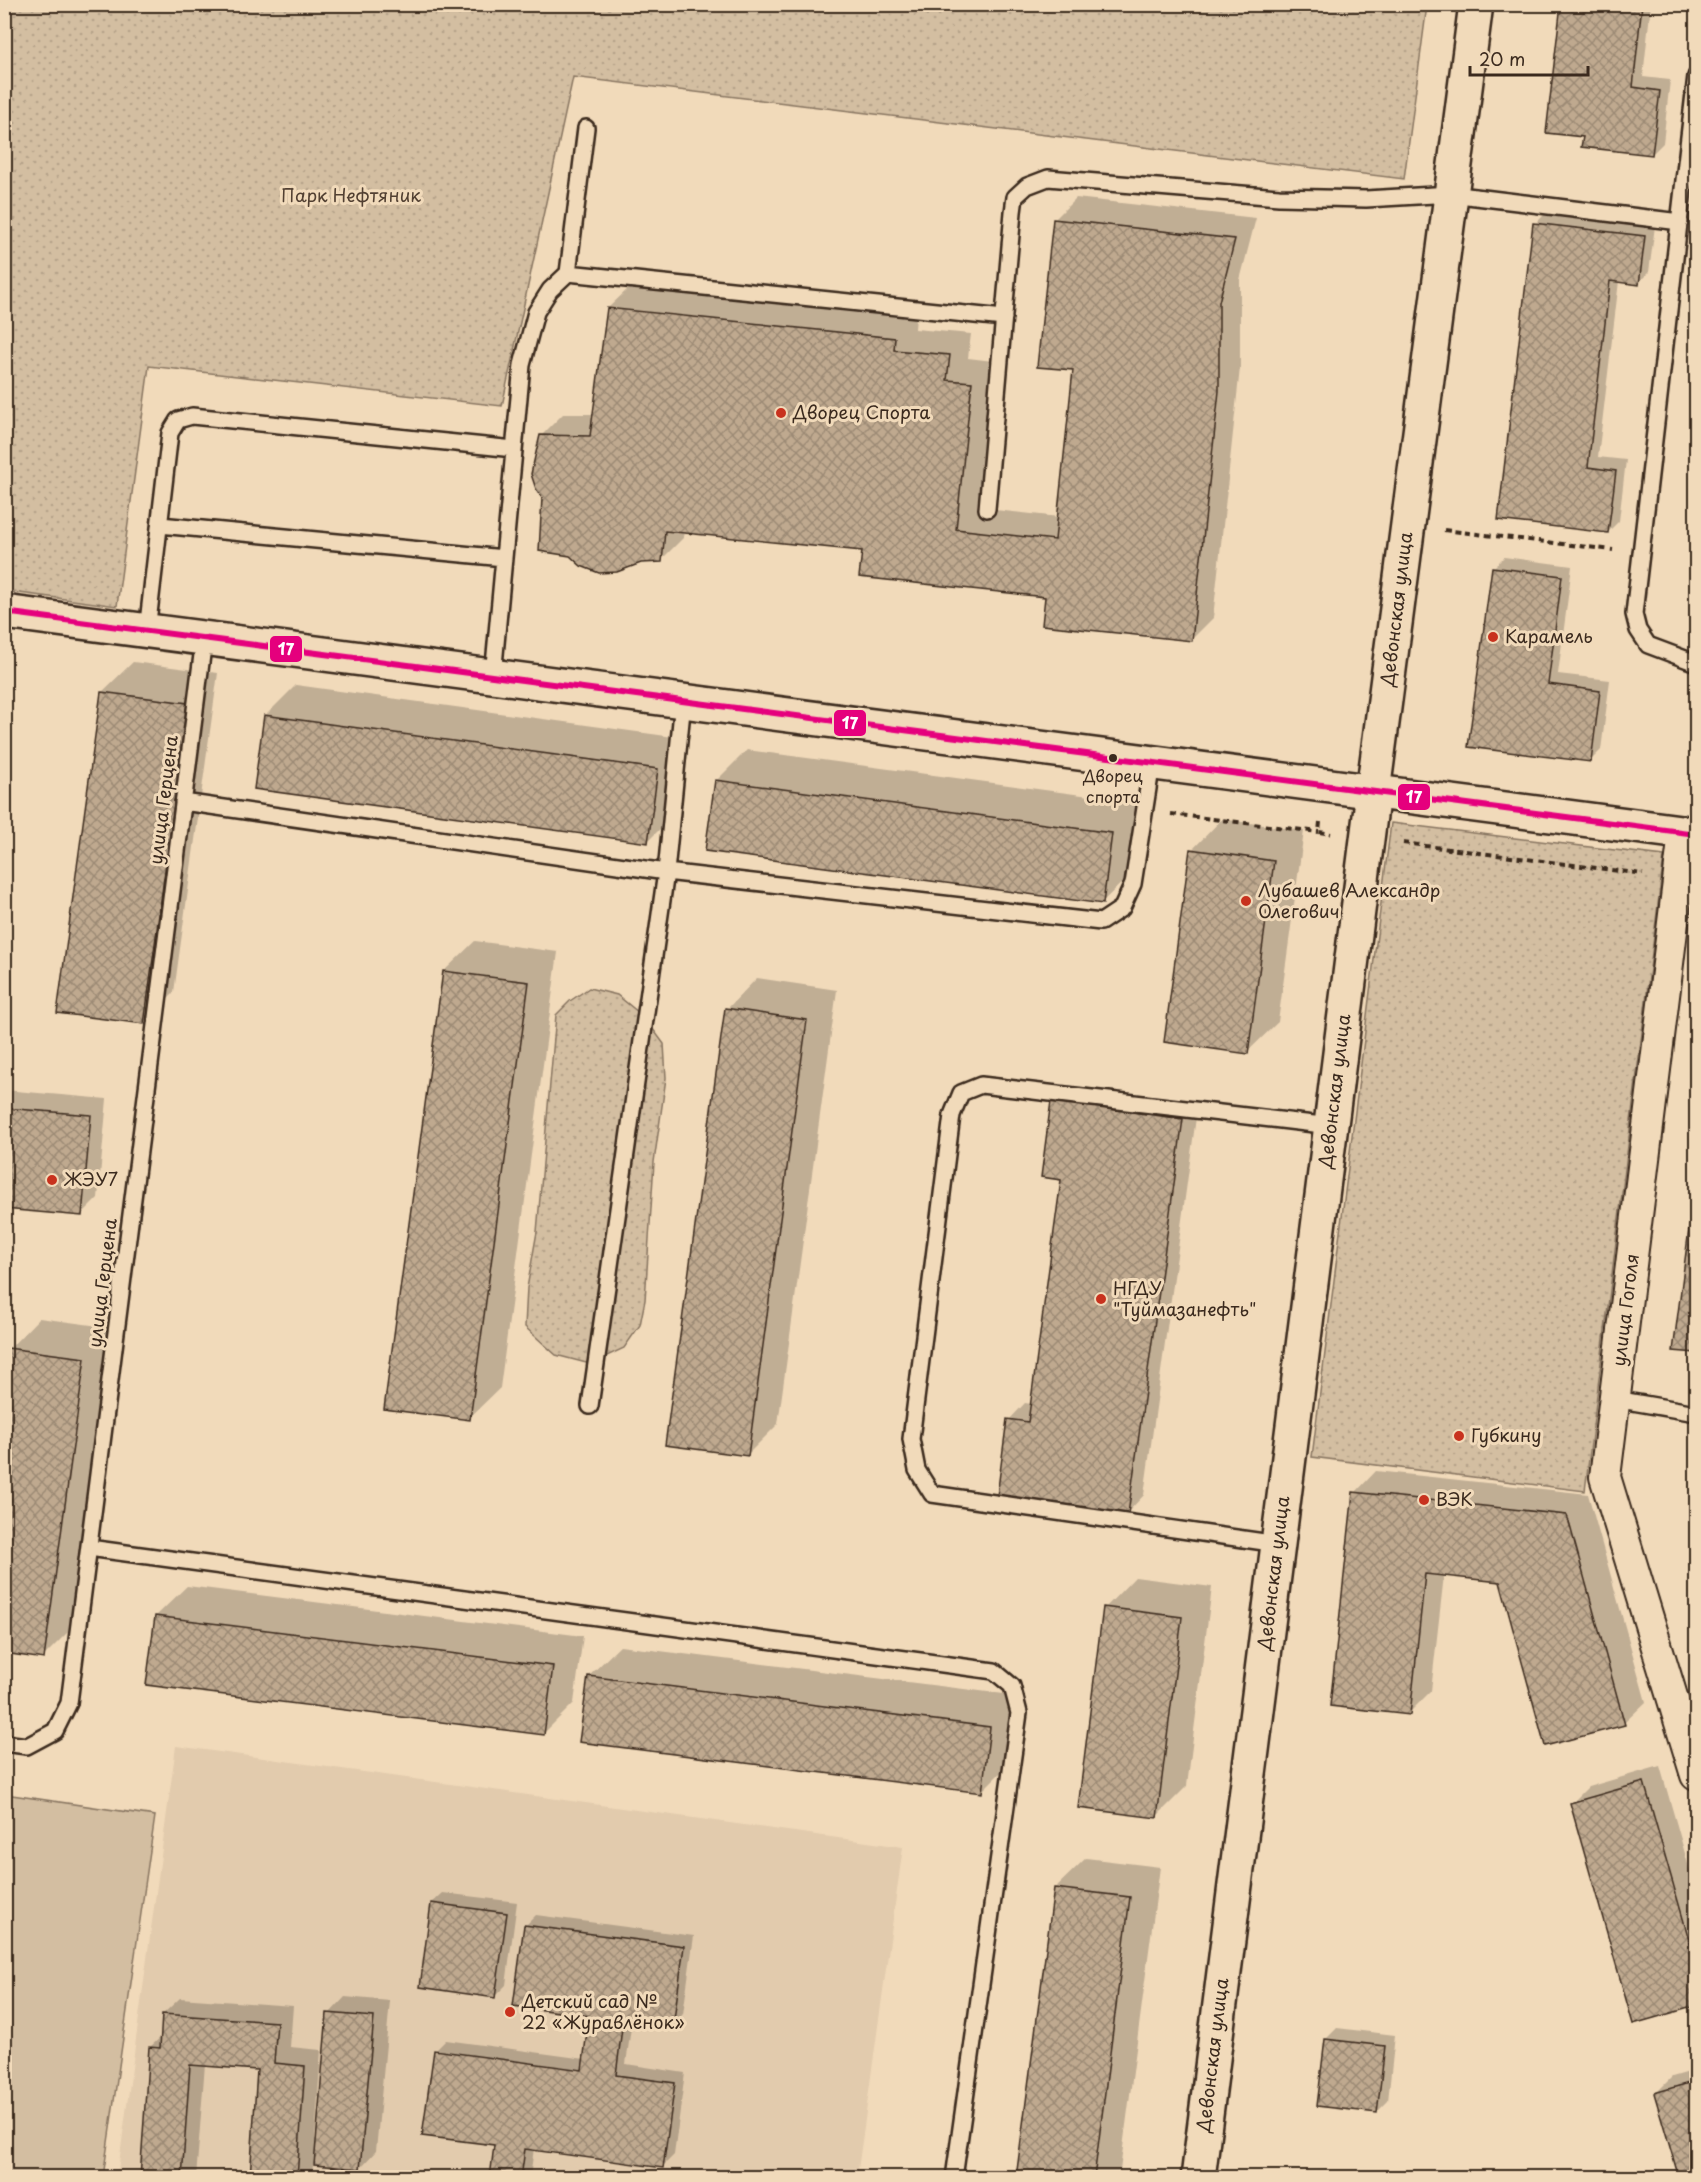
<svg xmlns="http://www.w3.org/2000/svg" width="1701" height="2182" font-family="'Playpen Sans',sans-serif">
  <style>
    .built { fill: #e2cbad }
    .grass { fill: #d3bea1; stroke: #877460; stroke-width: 1.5 }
    .park { fill: url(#park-dots); stroke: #877460; stroke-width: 1.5 }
    .shadow { fill: #0003 }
    .building { fill: url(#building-cross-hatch); stroke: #3b2a1e; stroke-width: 1.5 }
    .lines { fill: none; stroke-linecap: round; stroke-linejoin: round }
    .service-casing { stroke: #3b2a1e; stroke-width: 20 }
    .minor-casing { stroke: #3b2a1e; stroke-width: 34 }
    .tertiary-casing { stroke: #3b2a1e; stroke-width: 38 }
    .secondary-casing { stroke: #3b2a1e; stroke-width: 38 }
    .path { stroke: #3b2a1e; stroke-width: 4; stroke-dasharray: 6 4.5; stroke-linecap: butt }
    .service { stroke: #f1daba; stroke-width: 15 }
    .minor { stroke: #f1daba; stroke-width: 30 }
    .tertiary { stroke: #f1daba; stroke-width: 33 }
    .secondary { stroke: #f1daba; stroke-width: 33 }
    .bus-1-casing { stroke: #f1daba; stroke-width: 10 }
    .bus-1 { stroke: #e5007d; stroke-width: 6 }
    .poi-dot { fill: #c8321e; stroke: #f1daba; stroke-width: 2 }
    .bus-dot { fill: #3b2a1e; stroke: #f1daba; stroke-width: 2 }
    .labels { text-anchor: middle; stroke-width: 6; stroke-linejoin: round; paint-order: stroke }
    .bus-label { font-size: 16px; fill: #3b2a1e; stroke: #f1daba }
    .park-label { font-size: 18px; fill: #524032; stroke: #f1daba }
    .poi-label { font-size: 18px; fill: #3b2a1e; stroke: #f1daba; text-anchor: start }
    .street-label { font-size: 18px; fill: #3b2a1e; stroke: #f1daba }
    .line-badge { stroke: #f1daba; stroke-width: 2 }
    .badge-label { font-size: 16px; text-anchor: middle; font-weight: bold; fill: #fff }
  </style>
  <defs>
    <pattern id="park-dots" width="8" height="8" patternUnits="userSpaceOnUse" patternTransform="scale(1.5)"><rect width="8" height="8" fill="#d3bea1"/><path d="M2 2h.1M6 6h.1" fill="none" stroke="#b6a38a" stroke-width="1.8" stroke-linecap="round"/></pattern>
    <pattern id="building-cross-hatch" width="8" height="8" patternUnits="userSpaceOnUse" patternTransform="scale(1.5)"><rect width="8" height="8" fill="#bfa98f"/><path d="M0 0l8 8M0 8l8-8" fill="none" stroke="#9c8a74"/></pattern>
  </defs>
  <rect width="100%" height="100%" fill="#f1daba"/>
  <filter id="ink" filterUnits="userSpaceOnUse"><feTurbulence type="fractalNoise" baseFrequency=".0167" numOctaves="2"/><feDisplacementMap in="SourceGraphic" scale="12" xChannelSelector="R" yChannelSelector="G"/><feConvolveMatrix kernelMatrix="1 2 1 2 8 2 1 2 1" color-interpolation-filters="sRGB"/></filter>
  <g filter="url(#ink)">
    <!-- built -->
    <path class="built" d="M 176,1746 L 903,1847 L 857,2177 L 117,2178 Z"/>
    <!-- grass -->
    <path class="grass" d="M 5,1794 L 155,1816 L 103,2177 L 22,2178 L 5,2175 Z"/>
    <!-- park -->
    <path class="park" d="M 5,4 L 1427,4 L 1427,5 L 1404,179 L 573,77 L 502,406 L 149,366 L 117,606 L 5,591 Z
      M 1391,823 L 1664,856 L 1585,1491 L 1312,1457 Z
      M 589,988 L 617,995 L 644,1017 L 664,1044 L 666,1078 L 654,1162 L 645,1300 L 640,1325 L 624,1348 L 590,1364 L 556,1355 L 525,1327 L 527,1288 L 537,1232 L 556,1015 L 570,1001 Z"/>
    <!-- shadow -->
    <path class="shadow" d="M 1563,4 L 1651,4 L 1643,77 L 1670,80 L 1663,143 L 1652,154 Z
      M 1076,198 L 1256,218 L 1240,280 L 1240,368 L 1213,618 L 1192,639 L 1047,596 L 864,550 L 684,531 L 683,538 L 661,560 L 544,497 L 541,436 L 563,414 L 594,414 L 608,308 L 630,287 L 916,317 L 915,329 L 971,334 L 968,358 L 993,361 L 977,508 L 1059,517 L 1075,369 L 1054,220 Z
      M 1546,213 L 1655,226 L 1649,272 L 1638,283 L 1619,281 L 1598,457 L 1626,460 L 1619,521 L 1608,532 L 1500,519 L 1535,224 Z
      M 1504,557 L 1572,566 L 1558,674 L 1610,680 L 1601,750 L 1590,761 L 1470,746 L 1493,568 Z
      M 133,662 L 218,673 L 174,992 L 144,1022 L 102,692 Z
      M 296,685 L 688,739 L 679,810 L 648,841 L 265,716 Z
      M 747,750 L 1142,803 L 1133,872 L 1102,902 L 716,781 Z
      M 1222,819 L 1304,831 L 1278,1022 L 1247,1052 L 1192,850 Z
      M 475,941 L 558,952 L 500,1388 L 469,1418 L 444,971 Z
      M 757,978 L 837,990 L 778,1424 L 747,1455 L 727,1009 Z
      M 1069,1085 L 1198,1103 L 1144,1495 L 1128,1512 L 1009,1420 L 1025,1403 L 1031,1404 L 1063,1178 L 1053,1102 Z
      M 4,1090 L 107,1099 L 98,1198 L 82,1214 L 4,1208 Z
      M 1696,1210 L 1696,1352 L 1675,1349 L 1692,1215 Z
      M 39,1318 L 114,1328 L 74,1626 L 43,1657 L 9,1349 Z
      M 1376,1471 L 1588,1494 L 1646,1702 L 1624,1723 L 1501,1581 L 1444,1575 L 1431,1691 L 1409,1713 L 1355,1493 Z
      M 1135,1577 L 1212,1587 L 1187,1786 L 1156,1817 L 1105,1608 Z
      M 187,1586 L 583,1636 L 574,1703 L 543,1734 L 156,1616 Z
      M 620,1646 L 1020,1696 L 1012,1761 L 981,1792 L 589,1676 Z
      M 1660,1766 L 1696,1892 L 1696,2004 L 1634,2022 L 1571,1804 L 1588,1787 Z
      M 1086,1858 L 1160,1867 L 1119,2178 L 1018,2178 L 1055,1888 Z
      M 443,1893 L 517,1902 L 506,1985 L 495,1996 L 432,1903 Z
      M 536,1915 L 694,1936 L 683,2014 L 673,2025 L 632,2020 L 626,2064 L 685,2073 L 674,2155 L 663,2166 L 534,2148 L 530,2178 L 492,2178 L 496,2144 L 435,2051 L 446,2040 L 585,2059 L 591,2015 L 525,1926 Z
      M 345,1997 L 390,2001 L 376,2151 L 360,2168 L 313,2164 L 312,2178 L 251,2178 L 259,2068 L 205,2064 L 196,2178 L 141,2178 L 150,2047 L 162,2036 L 163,2014 L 180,1998 L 293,2006 L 290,2047 L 321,2050 L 315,2139 L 317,2139 L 329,2014 Z
      M 1337,2028 L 1395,2035 L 1388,2101 L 1377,2112 L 1326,2039 Z
      M 1696,2070 L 1696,2178 L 1680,2178 L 1655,2094 L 1672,2077 Z"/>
    <!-- building -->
    <path class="building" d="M 1561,4 L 1642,4 L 1633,87 L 1660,91 L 1652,155 L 1581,147 L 1583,137 L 1546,133 Z
      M 1053,219 L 1235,239 L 1219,302 L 1219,391 L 1192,641 L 1042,625 L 1045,597 L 859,577 L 862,551 L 665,531 L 662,562 L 641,563 L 617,572 L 599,573 L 581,566 L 570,556 L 539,551 L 542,498 L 536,489 L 531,474 L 540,435 L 590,436 L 607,308 L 895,338 L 894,350 L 950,355 L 947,380 L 972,382 L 956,529 L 1055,540 L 1073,370 L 1037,367 Z
      M 1533,223 L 1645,236 L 1639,285 L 1610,281 L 1588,467 L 1616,471 L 1608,533 L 1498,520 Z
      M 1492,567 L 1562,576 L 1548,684 L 1600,691 L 1591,762 L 1468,747 Z
      M 101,692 L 188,703 L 144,1024 L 57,1013 Z
      M 264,715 L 658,769 L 648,843 L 254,789 Z
      M 715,780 L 1112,833 L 1103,904 L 705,851 Z
      M 1190,849 L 1274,861 L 1248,1054 L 1164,1042 Z
      M 443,971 L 529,982 L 470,1420 L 384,1409 Z
      M 725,1008 L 807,1020 L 748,1456 L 665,1445 Z
      M 1051,1101 L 1183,1119 L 1128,1514 L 997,1496 L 1007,1419 L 1028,1422 L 1061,1180 L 1041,1177 Z
      M 4,1108 L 91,1115 L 82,1216 L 4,1209 Z
      M 1691,1214 L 1696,1215 L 1696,1353 L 1673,1351 Z
      M 7,1348 L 85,1358 L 44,1659 L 4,1653 L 4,1370 Z
      M 1353,1492 L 1567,1515 L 1625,1725 L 1545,1746 L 1500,1582 L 1425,1574 L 1410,1715 L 1330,1706 Z
      M 1696,1512 L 1696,1530 L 1691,1514 Z
      M 1103,1607 L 1182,1617 L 1157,1818 L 1078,1808 Z
      M 155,1616 L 553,1666 L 544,1735 L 146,1685 Z
      M 588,1676 L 990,1727 L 982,1793 L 579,1742 Z
      M 1644,1782 L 1696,1964 L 1696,2006 L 1633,2024 L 1570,1803 Z
      M 1054,1888 L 1130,1897 L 1094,2178 L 1016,2178 Z
      M 431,1903 L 507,1913 L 495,1998 L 420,1987 Z
      M 524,1925 L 684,1946 L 673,2027 L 623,2020 L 616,2075 L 675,2083 L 663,2168 L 525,2149 L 521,2178 L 490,2178 L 494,2145 L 422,2136 L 434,2050 L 582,2070 L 589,2016 L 513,2006 Z
      M 327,2013 L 374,2017 L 360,2169 L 314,2165 Z
      M 162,2014 L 277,2022 L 274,2063 L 305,2066 L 297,2178 L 250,2178 L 257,2070 L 190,2065 L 182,2178 L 140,2178 L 149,2047 L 160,2048 Z
      M 1325,2039 L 1385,2046 L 1377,2113 L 1317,2106 Z
      M 1696,2081 L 1696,2178 L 1679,2178 L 1654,2093 Z"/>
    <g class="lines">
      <defs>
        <path id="service" d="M 1696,76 L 1634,614 L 1638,630 L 1648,645 L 1696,663
          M 568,273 L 586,128
          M 987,509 L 1013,212 L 1015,197 L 1027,186 L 1048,178 L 1279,197 L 1366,199 L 1451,194 L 1680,222
          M 160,525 L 504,558
          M 147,631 L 170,433 L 178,420 L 192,416 L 514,449
          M 493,676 L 522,365 L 536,312 L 550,290 L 568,273 L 1004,318
          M 183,802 L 666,872 L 1101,922 L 1122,908 L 1133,884 L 1152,763
          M 1615,1399 L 1696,1413
          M 590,1406 L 666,872 L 683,701
          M 1278,1544 L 932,1494 L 917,1470 L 911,1439 L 952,1115 L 961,1093 L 981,1085 L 1331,1126
          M 89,1548 L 994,1671 L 1012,1686 L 1019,1713 L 954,2178
          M 4,1743 L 27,1746 L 55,1731 L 69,1703 L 204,639"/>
        <path id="minor" d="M 1684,833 L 1605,1477 L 1696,1775"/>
        <path id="tertiary" d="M 4,612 L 1696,834"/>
        <path id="secondary" d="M 1198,2178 L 1373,792 L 1476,4"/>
      </defs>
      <!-- service casing -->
      <use href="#service" class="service-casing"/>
      <!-- minor casing -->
      <use href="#minor" class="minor-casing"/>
      <!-- tertiary casing -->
      <use href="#tertiary" class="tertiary-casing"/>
      <!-- secondary casing -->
      <use href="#secondary" class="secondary-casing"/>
      <!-- path -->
      <path class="path" d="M 1444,530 L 1613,550
        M 1171,814 L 1319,832
        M 1320,822 L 1319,832 L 1331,834
        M 1403,843 L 1643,874"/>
      <!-- service -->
      <use href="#service" class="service"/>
      <!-- minor -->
      <use href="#minor" class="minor"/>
      <!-- tertiary -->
      <use href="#tertiary" class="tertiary"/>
      <!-- secondary -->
      <use href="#secondary" class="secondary"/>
      <defs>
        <path id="bus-1" d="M 4,612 L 1696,834"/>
      </defs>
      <!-- bus-1 casing -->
      <use href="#bus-1" class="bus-1-casing"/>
      <!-- bus-1 -->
      <use href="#bus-1" class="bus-1"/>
    </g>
  </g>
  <!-- markers -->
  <g class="poi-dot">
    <circle cx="781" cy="413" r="6"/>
    <circle cx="1493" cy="637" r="6"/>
    <circle cx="1246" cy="901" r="6"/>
    <circle cx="52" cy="1180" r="6"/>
    <circle cx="1101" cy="1299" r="6"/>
    <circle cx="1459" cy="1436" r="6"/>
    <circle cx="1424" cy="1500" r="6"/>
    <circle cx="510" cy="2012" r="6"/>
  </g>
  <circle class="bus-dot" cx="1113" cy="758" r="5"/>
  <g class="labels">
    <!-- bus labels -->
    <g class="bus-label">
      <text x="1113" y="782">Дворец<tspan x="1113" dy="21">спорта</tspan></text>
    </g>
    <!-- park labels -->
    <g class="park-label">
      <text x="351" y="202">Парк Нефтяник</text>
    </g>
    <!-- poi labels -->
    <g class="poi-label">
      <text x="793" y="419">Дворец Спорта</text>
      <text x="1505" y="643">Карамель</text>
      <text x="1258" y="897">Лубашев Александр<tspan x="1258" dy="21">Олегович</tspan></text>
      <text x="64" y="1186">ЖЭУ7</text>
      <text x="1113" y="1295">НГДУ<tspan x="1113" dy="21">"Туймазанефть"</tspan></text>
      <text x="1471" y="1442">Губкину</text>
      <text x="1436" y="1506">ВЭК</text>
      <text x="522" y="2008">Детский сад №<tspan x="522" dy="21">22 «Журавлёнок»</tspan></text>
    </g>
    <!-- street labels -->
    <g class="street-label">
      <text transform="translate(1397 609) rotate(-83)" y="6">Девонская улица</text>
      <text transform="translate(164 800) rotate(-83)" y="6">улица Герцена</text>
      <text transform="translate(1335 1091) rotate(-83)" y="6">Девонская улица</text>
      <text transform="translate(103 1283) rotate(-83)" y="6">улица Герцена</text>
      <text transform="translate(1626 1310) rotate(-83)" y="6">улица Гоголя</text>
      <text transform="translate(1274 1573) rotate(-83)" y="6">Девонская улица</text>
      <text transform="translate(1213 2055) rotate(-83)" y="6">Девонская улица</text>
    </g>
  </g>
  <g class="line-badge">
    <rect x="269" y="635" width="34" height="28" rx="6" fill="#e5007d"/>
    <rect x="833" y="709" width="34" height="28" rx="6" fill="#e5007d"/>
    <rect x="1397" y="783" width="34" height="28" rx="6" fill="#e5007d"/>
  </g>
  <g class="badge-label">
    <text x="286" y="655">17</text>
    <text x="850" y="729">17</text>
    <text x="1414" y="803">17</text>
  </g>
  <!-- margin -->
  <rect width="1701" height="2182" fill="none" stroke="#f1daba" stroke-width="24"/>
  <rect x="12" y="12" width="1677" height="2158" fill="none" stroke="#3b2a1e" stroke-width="2" filter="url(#ink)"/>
  <!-- scale -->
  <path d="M1470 66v9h118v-9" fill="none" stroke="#3b2a1e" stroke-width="3"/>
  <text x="1479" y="66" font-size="18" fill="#3b2a1e" stroke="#f1daba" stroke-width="4.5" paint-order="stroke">20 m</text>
</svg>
